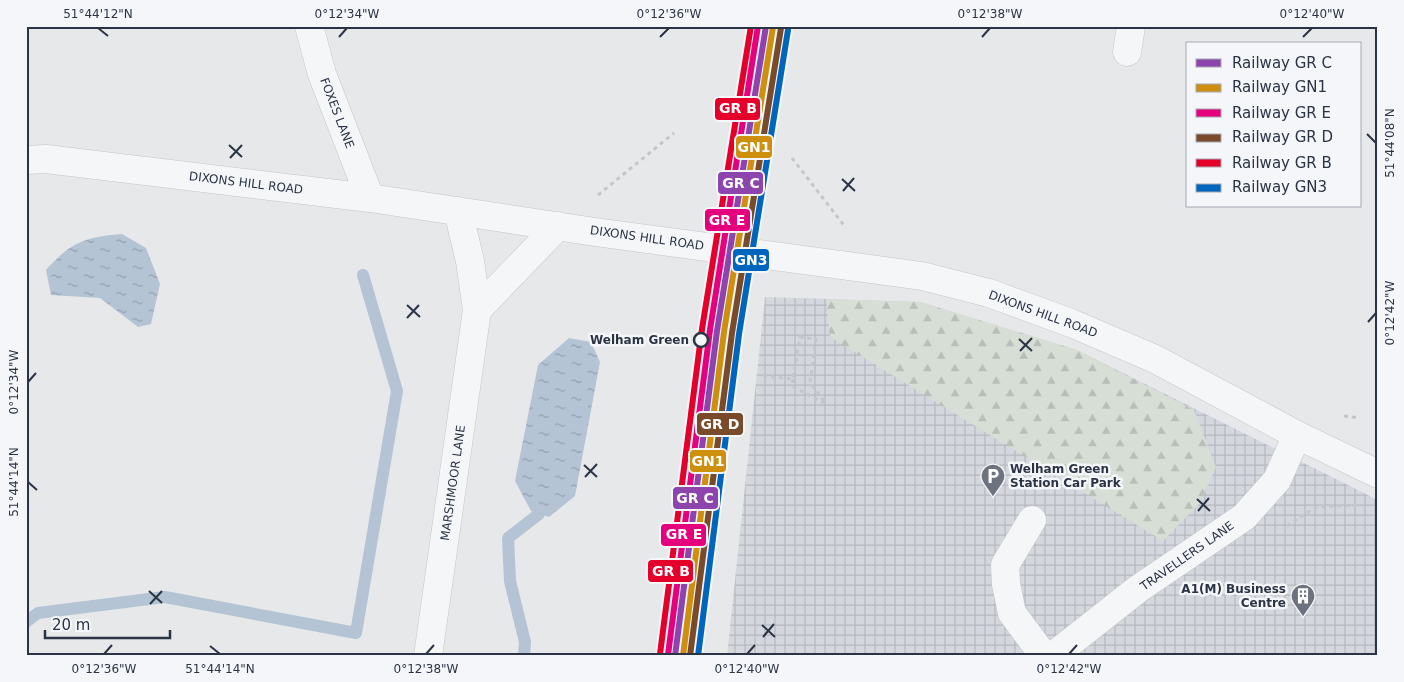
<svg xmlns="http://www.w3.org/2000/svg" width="1404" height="682" font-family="'DejaVu Sans',sans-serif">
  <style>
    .industrial { fill: url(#industrial-grid) }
    .forest { fill: url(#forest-firs) }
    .water { fill: url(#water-ripples) }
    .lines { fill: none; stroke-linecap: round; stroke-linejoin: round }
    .stream { stroke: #b4c4d5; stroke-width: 12 }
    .minor-casing { stroke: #c4c6c8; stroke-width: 29 }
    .path { stroke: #c5c6ca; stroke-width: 3; stroke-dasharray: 4 4; stroke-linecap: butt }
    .minor { stroke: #f5f6f7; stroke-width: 28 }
    .rail-1-casing { stroke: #f4f6f9; stroke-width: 10 }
    .rail-2-casing { stroke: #f4f6f9; stroke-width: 10 }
    .rail-3-casing { stroke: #f4f6f9; stroke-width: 10 }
    .rail-4-casing { stroke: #f4f6f9; stroke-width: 10 }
    .rail-5-casing { stroke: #f4f6f9; stroke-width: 10 }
    .rail-6-casing { stroke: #f4f6f9; stroke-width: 10 }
    .rail-1 { stroke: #8e44ad; stroke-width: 6 }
    .rail-2 { stroke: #ce8f0e; stroke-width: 6 }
    .rail-3 { stroke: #e5007d; stroke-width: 6 }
    .rail-4 { stroke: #7a4b2a; stroke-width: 6 }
    .rail-5 { stroke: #e4002b; stroke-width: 6 }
    .rail-6 { stroke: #0065bd; stroke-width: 6 }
    .ticks { fill: none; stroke: #2b3445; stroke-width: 2 }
    .stop-dot { fill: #f4f6f9; stroke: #2b3445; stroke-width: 2.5 }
    .labels { text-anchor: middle; stroke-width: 5; stroke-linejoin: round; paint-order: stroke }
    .street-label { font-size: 12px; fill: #2b3445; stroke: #f4f6f9 }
    .stop-label { font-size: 12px; font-weight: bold; fill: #2b3445; stroke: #f4f6f9; text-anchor: end }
    .poi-label { font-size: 12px; font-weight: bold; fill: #2b3445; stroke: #f4f6f9; text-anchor: start }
    .line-badge { stroke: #f4f6f9; stroke-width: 2 }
    .badge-label { font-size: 14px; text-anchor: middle; font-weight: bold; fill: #fff }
    .neatline { fill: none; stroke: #2b3445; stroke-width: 2 }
    .ticks-label { font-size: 12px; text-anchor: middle; fill: #2b3445 }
  </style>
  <defs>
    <pattern id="industrial-grid" width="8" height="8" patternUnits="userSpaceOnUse" patternTransform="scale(1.25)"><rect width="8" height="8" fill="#d4d7dd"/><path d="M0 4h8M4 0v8" fill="none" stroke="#b6b9bf"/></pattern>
    <pattern id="forest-firs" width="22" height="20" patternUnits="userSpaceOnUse" patternTransform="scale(1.25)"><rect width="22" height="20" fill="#d6ded6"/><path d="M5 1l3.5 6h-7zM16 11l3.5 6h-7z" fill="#b8bfb9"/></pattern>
    <pattern id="water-ripples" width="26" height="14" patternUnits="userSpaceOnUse" patternTransform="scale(1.25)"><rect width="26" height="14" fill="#b4c4d5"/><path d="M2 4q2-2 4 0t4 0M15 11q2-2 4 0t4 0" fill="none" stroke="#93a0af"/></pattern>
  </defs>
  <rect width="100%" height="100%" fill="#e6e8ea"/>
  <!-- industrial -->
  <path class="industrial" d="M 765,297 L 920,302 L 1077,350 L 1368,495 L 1378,501 L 1378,656 L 727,656 Z"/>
  <!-- forest -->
  <path class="forest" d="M 826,299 L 920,302 L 1077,350 L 1194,410 L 1216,467 L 1199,504 L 1163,541 L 830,337 Z"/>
  <!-- water -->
  <path class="water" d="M 122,234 L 146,248 L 160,284 L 151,324 L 138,327 L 100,298 L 51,295 L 46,270 C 71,242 85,237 122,234 Z
    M 569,338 L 591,342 L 600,362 L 575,496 L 549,517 L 531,511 L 515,481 L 538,365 Z"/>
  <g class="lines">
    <!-- stream -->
    <path class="stream" d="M 26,622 L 38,613 L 165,597 L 356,633 L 397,391 L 363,275
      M 524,656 L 525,642 L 510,581 L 508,538 L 539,514"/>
    <defs>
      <path id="minor" d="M 309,26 L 322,74 L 370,198
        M 1127,52 L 1131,26
        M 26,160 L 46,159 L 370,198 L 595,232 L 922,276 L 989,293 L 1071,323 L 1155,359 L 1297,435 L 1378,474
        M 477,310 L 558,226
        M 1032,520 L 1005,565 L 1006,584 L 1012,613 L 1044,656
        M 428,656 L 477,310 L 470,261 L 458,211
        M 1053,656 L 1138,589 L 1244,517 L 1277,480 L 1297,435"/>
    </defs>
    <!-- minor casing -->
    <use href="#minor" class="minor-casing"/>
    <!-- path -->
    <path class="path" d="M 792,158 L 846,228
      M 598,195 L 674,133
      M 763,376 L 793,379 L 800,337 L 816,339 L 810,382 L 826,404
      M 793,379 L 792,386 L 824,403
      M 1344,416 L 1359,418
      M 1287,526 L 1316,507 L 1357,505"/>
    <!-- minor -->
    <use href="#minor" class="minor"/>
    <defs>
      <path id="rail-1" d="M 675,656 L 717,331 L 766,26"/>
      <path id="rail-2" d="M 683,656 L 724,332 L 773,27"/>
      <path id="rail-3" d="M 668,655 L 710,330 L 758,26"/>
      <path id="rail-4" d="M 690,656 L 732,333 L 781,28"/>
      <path id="rail-5" d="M 660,654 L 702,329 L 751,26"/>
      <path id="rail-6" d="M 698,656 L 739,334 L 788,30"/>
    </defs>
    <!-- rail-1 casing -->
    <use href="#rail-1" class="rail-1-casing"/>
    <!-- rail-2 casing -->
    <use href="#rail-2" class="rail-2-casing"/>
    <!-- rail-3 casing -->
    <use href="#rail-3" class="rail-3-casing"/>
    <!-- rail-4 casing -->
    <use href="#rail-4" class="rail-4-casing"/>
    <!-- rail-5 casing -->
    <use href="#rail-5" class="rail-5-casing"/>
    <!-- rail-6 casing -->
    <use href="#rail-6" class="rail-6-casing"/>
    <!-- rail-1 -->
    <use href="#rail-1" class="rail-1"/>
    <!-- rail-2 -->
    <use href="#rail-2" class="rail-2"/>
    <!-- rail-3 -->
    <use href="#rail-3" class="rail-3"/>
    <!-- rail-4 -->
    <use href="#rail-4" class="rail-4"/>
    <!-- rail-5 -->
    <use href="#rail-5" class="rail-5"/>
    <!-- rail-6 -->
    <use href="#rail-6" class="rail-6"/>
  </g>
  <!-- ticks -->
  <path class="ticks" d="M 98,28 L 108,36M 339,37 L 347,28M 660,37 L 669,28M 982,37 L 990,28M 1303,37 L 1312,28M 1367,134 L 1376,143M 229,145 L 242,157M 230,158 L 242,145M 842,179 L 855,191M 843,191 L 854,178M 407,305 L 420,317M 407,318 L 419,305M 1368,322 L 1376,313M 1019,339 L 1032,351M 1020,351 L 1032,338M 28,382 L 36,373M 584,465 L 597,477M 585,477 L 597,464M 28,482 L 37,490M 1197,499 L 1210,511M 1198,511 L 1209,498M 149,591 L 162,603M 150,604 L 162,591M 762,625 L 775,637M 763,637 L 774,624M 210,646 L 220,654M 104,654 L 112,645M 426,654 L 434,645M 747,654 L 755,645M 1069,654 L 1077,645"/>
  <!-- icons -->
  <defs>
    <symbol id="parking-pin" viewBox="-11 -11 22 30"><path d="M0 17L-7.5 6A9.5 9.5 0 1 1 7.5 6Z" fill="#6c737f" stroke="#f4f6f9"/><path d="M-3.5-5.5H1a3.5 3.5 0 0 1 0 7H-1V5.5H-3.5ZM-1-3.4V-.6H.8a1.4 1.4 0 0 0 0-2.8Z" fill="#fff"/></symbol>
    <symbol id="building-pin" viewBox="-11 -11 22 30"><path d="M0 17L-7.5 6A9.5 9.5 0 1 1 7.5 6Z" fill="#6c737f" stroke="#f4f6f9"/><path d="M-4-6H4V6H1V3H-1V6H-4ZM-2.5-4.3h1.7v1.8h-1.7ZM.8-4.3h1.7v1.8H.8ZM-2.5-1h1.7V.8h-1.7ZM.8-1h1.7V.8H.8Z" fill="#fff"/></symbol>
  </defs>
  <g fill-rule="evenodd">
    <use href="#parking-pin" x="979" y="462" width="28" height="38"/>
    <use href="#building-pin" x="1289" y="582" width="28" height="38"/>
  </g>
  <!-- markers -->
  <circle class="stop-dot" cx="701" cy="340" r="7"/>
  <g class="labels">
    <!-- street labels -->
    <g class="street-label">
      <text transform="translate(337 113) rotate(69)" y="4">FOXES LANE</text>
      <text transform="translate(246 183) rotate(7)" y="4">DIXONS HILL ROAD</text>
      <text transform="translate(647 238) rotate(8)" y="4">DIXONS HILL ROAD</text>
      <text transform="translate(1043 314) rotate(20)" y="4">DIXONS HILL ROAD</text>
      <text transform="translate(453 483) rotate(-82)" y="4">MARSHMOOR LANE</text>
      <text transform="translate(1187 556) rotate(-35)" y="4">TRAVELLERS LANE</text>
    </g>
    <!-- stop labels -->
    <g class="stop-label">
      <text x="689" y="344">Welham Green</text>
    </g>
    <!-- poi labels -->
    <g class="poi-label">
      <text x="1010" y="473">Welham Green<tspan x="1010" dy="14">Station Car Park</tspan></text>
      <text x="1286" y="593" text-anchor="end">A1(M) Business<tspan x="1286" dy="14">Centre</tspan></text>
    </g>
  </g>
  <g class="line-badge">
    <rect x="714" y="97" width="47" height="24" rx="5" fill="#e4002b"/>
    <rect x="735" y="135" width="38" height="24" rx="5" fill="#ce8f0e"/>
    <rect x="717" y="171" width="47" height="24" rx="5" fill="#8e44ad"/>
    <rect x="704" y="208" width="47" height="24" rx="5" fill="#e5007d"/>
    <rect x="732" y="248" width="38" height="24" rx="5" fill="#0065bd"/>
    <rect x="696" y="412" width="48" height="24" rx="5" fill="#7a4b2a"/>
    <rect x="689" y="449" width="38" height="24" rx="5" fill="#ce8f0e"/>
    <rect x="672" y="486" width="47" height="24" rx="5" fill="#8e44ad"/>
    <rect x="660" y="523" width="47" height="24" rx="5" fill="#e5007d"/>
    <rect x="647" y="559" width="47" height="24" rx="5" fill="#e4002b"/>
  </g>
  <g class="badge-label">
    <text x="738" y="113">GR B</text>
    <text x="754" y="152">GN1</text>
    <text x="741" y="188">GR C</text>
    <text x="727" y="225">GR E</text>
    <text x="751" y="265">GN3</text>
    <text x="720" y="429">GR D</text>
    <text x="708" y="466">GN1</text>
    <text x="695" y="503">GR C</text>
    <text x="684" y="539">GR E</text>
    <text x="671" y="576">GR B</text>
  </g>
  <!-- border -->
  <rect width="1404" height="682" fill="none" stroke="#f4f6f9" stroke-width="55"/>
  <!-- legend -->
  <rect x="1186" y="42" width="175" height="165" fill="#f4f6f9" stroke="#a4a8b1"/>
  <rect x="1196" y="59" width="25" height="8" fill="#8e44ad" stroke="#a4a8b1"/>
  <text x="1232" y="68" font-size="15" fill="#2b3445">Railway GR C</text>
  <rect x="1196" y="84" width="25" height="8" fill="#ce8f0e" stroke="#a4a8b1"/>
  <text x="1232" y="92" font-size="15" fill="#2b3445">Railway GN1</text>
  <rect x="1196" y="109" width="25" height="8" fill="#e5007d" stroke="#a4a8b1"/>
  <text x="1232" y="118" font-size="15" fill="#2b3445">Railway GR E</text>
  <rect x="1196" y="134" width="25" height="8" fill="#7a4b2a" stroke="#a4a8b1"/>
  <text x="1232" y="142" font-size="15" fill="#2b3445">Railway GR D</text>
  <rect x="1196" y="159" width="25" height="8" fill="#e4002b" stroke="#a4a8b1"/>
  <text x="1232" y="168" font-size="15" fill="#2b3445">Railway GR B</text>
  <rect x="1196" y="184" width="25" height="8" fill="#0065bd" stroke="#a4a8b1"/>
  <text x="1232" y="192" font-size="15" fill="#2b3445">Railway GN3</text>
  <!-- scale -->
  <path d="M45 630v8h125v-8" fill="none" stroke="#2b3445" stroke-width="2.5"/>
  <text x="52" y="630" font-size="15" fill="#2b3445" stroke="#f4f6f9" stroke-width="4" paint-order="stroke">20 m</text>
  <rect x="28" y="28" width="1348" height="626" class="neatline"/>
  <g class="ticks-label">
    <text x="98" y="18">51°44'12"N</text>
    <text x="347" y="18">0°12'34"W</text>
    <text x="669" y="18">0°12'36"W</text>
    <text x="990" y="18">0°12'38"W</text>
    <text x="1312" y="18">0°12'40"W</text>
    <text transform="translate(1390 143) rotate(-90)" y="4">51°44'08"N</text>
    <text transform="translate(1390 313) rotate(-90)" y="4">0°12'42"W</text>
    <text transform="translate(14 382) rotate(-90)" y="4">0°12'34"W</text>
    <text transform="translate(14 482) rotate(-90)" y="4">51°44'14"N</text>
    <text x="104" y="673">0°12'36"W</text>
    <text x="220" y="673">51°44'14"N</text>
    <text x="426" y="673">0°12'38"W</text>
    <text x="747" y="673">0°12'40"W</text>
    <text x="1069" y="673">0°12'42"W</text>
  </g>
</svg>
